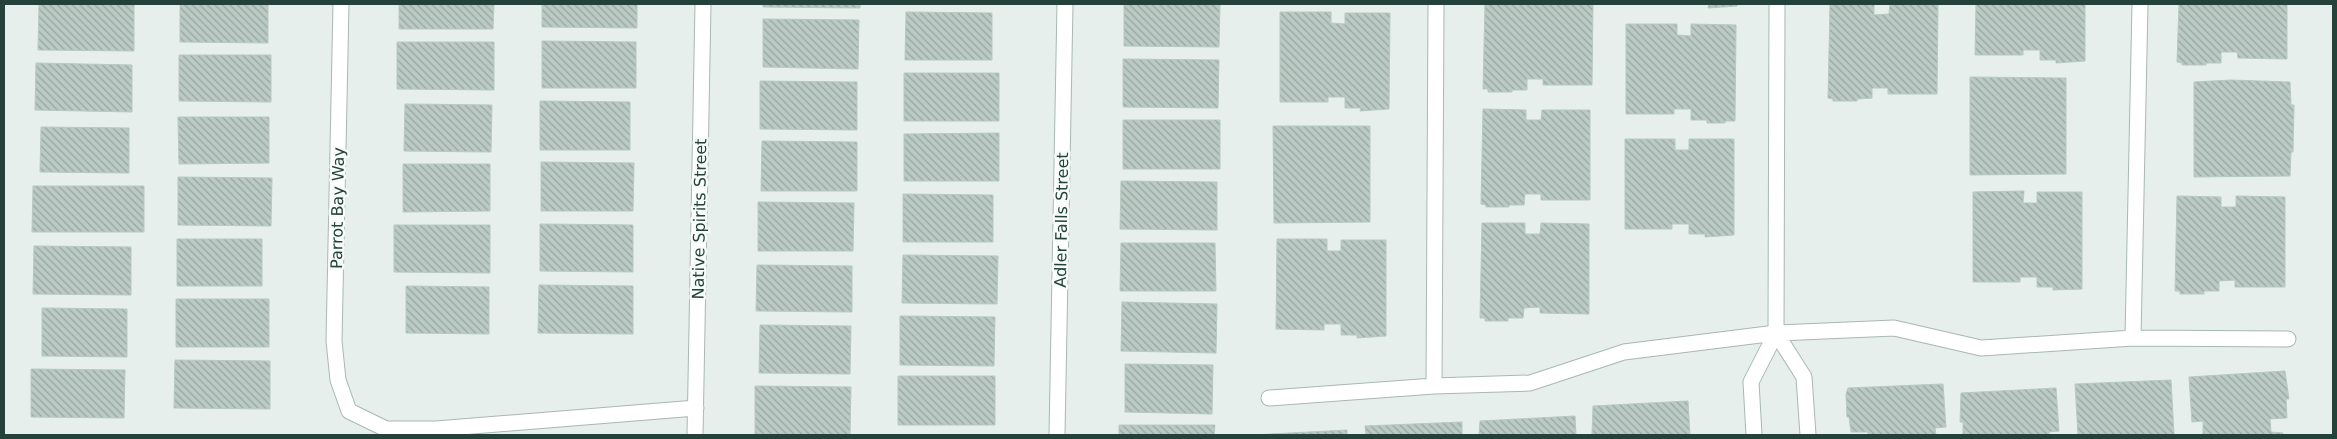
<svg xmlns="http://www.w3.org/2000/svg" width="2337" height="439" font-family="'DejaVu Sans',sans-serif">
  <style>
    .building { fill: url(#building-back-hatch); stroke: #b8c9c2 }
    .lines { fill: none; stroke-linecap: round; stroke-linejoin: round }
    .minor-casing { stroke: #a8b8b2; stroke-width: 17 }
    .minor { stroke: #fff; stroke-width: 15 }
    .labels { text-anchor: middle; stroke-width: 5; stroke-linejoin: round; paint-order: stroke }
    .street-label { font-size: 16px; fill: #24423a; stroke: #f7fbf9 }
  </style>
  <defs>
    <pattern id="building-back-hatch" width="6" height="6" patternUnits="userSpaceOnUse" patternTransform="scale(1.25)"><rect width="6" height="6" fill="#bbcac4"/><path d="M-1 5l2 2M0 0l6 6M5-1l2 2" fill="none" stroke="#98a6a0"/></pattern>
  </defs>
  <rect width="100%" height="100%" fill="#e6efeb"/>
  <!-- building -->
  <path class="building" d="M 39,4 L 134,4 L 134,51 L 38,50 Z
    M 180,4 L 268,4 L 268,43 L 180,42 Z
    M 399,4 L 494,4 L 493,29 L 399,29 Z
    M 542,4 L 637,4 L 637,28 L 542,27 Z
    M 763,4 L 860,4 L 860,8 L 763,7 Z
    M 1124,4 L 1220,4 L 1219,47 L 1124,46 Z
    M 1485,4 L 1593,4 L 1592,85 L 1543,85 L 1543,79 L 1527,79 L 1527,90 L 1512,90 L 1512,92 L 1488,92 L 1488,89 L 1483,89 Z
    M 1693,4 L 1737,4 L 1737,6 L 1708,8 L 1709,4 Z
    M 1830,4 L 1874,4 L 1874,15 L 1889,14 L 1890,4 L 1938,4 L 1937,94 L 1888,94 L 1888,88 L 1872,88 L 1872,98 L 1857,99 L 1857,101 L 1833,101 L 1833,99 L 1828,98 Z
    M 1976,4 L 2085,4 L 2085,61 L 2056,63 L 2056,60 L 2040,60 L 2040,50 L 2023,50 L 2023,55 L 1975,55 Z
    M 2179,4 L 2287,4 L 2287,59 L 2238,58 L 2237,52 L 2221,52 L 2221,63 L 2206,63 L 2206,65 L 2182,65 L 2182,63 L 2177,62 Z
    M 906,12 L 992,13 L 992,60 L 905,60 Z
    M 1280,12 L 1331,12 L 1331,23 L 1345,24 L 1345,13 L 1390,13 L 1389,109 L 1360,111 L 1361,108 L 1345,108 L 1345,97 L 1328,97 L 1328,102 L 1280,102 Z
    M 763,19 L 859,20 L 858,69 L 763,67 Z
    M 1626,24 L 1677,24 L 1677,35 L 1691,36 L 1691,24 L 1736,25 L 1735,121 L 1725,121 L 1725,123 L 1707,123 L 1707,120 L 1691,120 L 1691,109 L 1674,109 L 1674,114 L 1626,114 Z
    M 542,41 L 636,42 L 636,88 L 542,88 Z
    M 397,42 L 494,42 L 494,90 L 397,89 Z
    M 179,55 L 271,55 L 271,102 L 179,101 Z
    M 1123,59 L 1219,60 L 1218,108 L 1123,107 Z
    M 36,63 L 132,65 L 132,112 L 35,110 Z
    M 904,73 L 999,73 L 999,121 L 904,121 Z
    M 1970,77 L 2066,78 L 2066,174 L 1970,175 Z
    M 2231,80 L 2290,82 L 2291,105 L 2294,105 L 2293,152 L 2291,152 L 2290,176 L 2194,177 L 2194,82 Z
    M 760,81 L 857,82 L 857,130 L 760,129 Z
    M 540,101 L 630,102 L 630,150 L 540,150 Z
    M 405,104 L 492,105 L 491,152 L 404,151 Z
    M 1483,109 L 1526,110 L 1526,120 L 1541,120 L 1542,110 L 1590,110 L 1590,200 L 1541,200 L 1541,194 L 1525,194 L 1524,205 L 1509,205 L 1509,207 L 1486,207 L 1486,205 L 1481,204 Z
    M 178,117 L 269,117 L 269,163 L 179,164 Z
    M 1123,120 L 1220,120 L 1220,169 L 1123,169 Z
    M 1273,126 L 1370,126 L 1370,222 L 1274,223 Z
    M 41,127 L 129,128 L 129,173 L 40,172 Z
    M 999,133 L 999,181 L 904,181 L 904,134 Z
    M 1625,139 L 1675,139 L 1675,150 L 1689,150 L 1689,139 L 1734,139 L 1734,235 L 1705,237 L 1705,234 L 1689,234 L 1689,224 L 1672,224 L 1672,229 L 1625,229 Z
    M 762,141 L 857,142 L 857,191 L 761,191 Z
    M 541,162 L 634,163 L 633,211 L 541,211 Z
    M 403,164 L 490,164 L 490,211 L 403,212 Z
    M 178,177 L 272,178 L 271,226 L 178,225 Z
    M 1121,181 L 1217,182 L 1217,230 L 1120,229 Z
    M 33,186 L 144,186 L 144,232 L 32,232 Z
    M 2024,191 L 2023,203 L 2037,203 L 2037,192 L 2082,192 L 2082,289 L 2053,290 L 2053,287 L 2037,287 L 2037,277 L 2020,277 L 2020,282 L 1973,282 L 1973,192 Z
    M 903,194 L 993,195 L 993,242 L 903,242 Z
    M 2177,196 L 2221,197 L 2221,207 L 2236,207 L 2236,196 L 2285,197 L 2285,287 L 2235,287 L 2235,280 L 2219,281 L 2219,291 L 2204,291 L 2204,294 L 2180,294 L 2180,291 L 2175,291 Z
    M 758,202 L 854,203 L 853,251 L 758,251 Z
    M 1482,223 L 1525,223 L 1525,234 L 1540,234 L 1541,223 L 1589,224 L 1589,314 L 1540,313 L 1540,307 L 1524,308 L 1523,318 L 1508,318 L 1508,321 L 1485,321 L 1485,318 L 1480,318 Z
    M 540,224 L 633,225 L 633,272 L 540,271 Z
    M 394,225 L 490,225 L 490,273 L 394,272 Z
    M 177,239 L 262,239 L 262,286 L 177,286 Z
    M 1277,239 L 1327,239 L 1327,251 L 1341,251 L 1341,240 L 1386,240 L 1386,336 L 1357,338 L 1357,335 L 1341,335 L 1341,324 L 1324,324 L 1324,330 L 1276,329 Z
    M 1121,243 L 1215,243 L 1216,291 L 1120,291 Z
    M 34,246 L 131,247 L 131,295 L 33,294 Z
    M 903,255 L 998,256 L 997,304 L 902,303 Z
    M 757,265 L 852,266 L 852,312 L 756,311 Z
    M 539,285 L 633,286 L 633,334 L 538,333 Z
    M 406,286 L 489,287 L 489,334 L 406,333 Z
    M 176,299 L 269,299 L 269,347 L 176,347 Z
    M 1122,302 L 1217,304 L 1216,353 L 1121,351 Z
    M 42,308 L 127,309 L 127,357 L 42,356 Z
    M 900,316 L 995,317 L 994,366 L 900,365 Z
    M 760,325 L 851,326 L 850,374 L 759,373 Z
    M 175,360 L 270,361 L 270,409 L 174,408 Z
    M 1125,364 L 1213,365 L 1212,414 L 1125,412 Z
    M 31,369 L 125,370 L 124,418 L 31,417 Z
    M 2285,371 L 2289,399 L 2286,399 L 2287,418 L 2270,419 L 2271,432 L 2283,433 L 2283,435 L 2195,435 L 2203,435 L 2203,421 L 2192,422 L 2189,377 Z
    M 898,376 L 995,376 L 995,425 L 898,425 Z
    M 2171,380 L 2174,435 L 2078,435 L 2075,384 Z
    M 1943,384 L 1946,427 L 1935,428 L 1936,435 L 1868,435 L 1868,432 L 1851,432 L 1849,417 L 1847,417 L 1846,394 L 1848,388 Z
    M 755,386 L 851,387 L 850,435 L 755,434 Z
    M 2056,388 L 2059,431 L 2049,432 L 2049,435 L 1963,435 L 1963,422 L 1960,422 L 1961,393 Z
    M 1688,401 L 1690,435 L 1592,435 L 1593,406 Z
    M 1575,416 L 1576,435 L 1479,435 L 1480,421 Z
    M 1462,422 L 1462,435 L 1366,435 L 1365,426 Z
    M 1119,425 L 1215,425 L 1214,435 L 1119,435 Z
    M 1347,430 L 1347,435 L 1252,435 Z"/>
  <g class="lines">
    <defs>
      <path id="minor" d="M 341,4 L 334,341 L 338,380 L 349,411 L 386,429 L 436,429 L 696,408
        M 1776,333 L 1804,377 L 1808,435
        M 2133,338 L 2140,4
        M 1434,386 L 1436,4
        M 1269,398 L 1434,386 L 1530,383 L 1624,352 L 1776,333 L 1894,328 L 1981,348 L 2133,338 L 2288,339
        M 695,435 L 703,4
        M 1057,435 L 1065,4
        M 1754,435 L 1751,382 L 1776,333 L 1777,4"/>
    </defs>
    <!-- minor casing -->
    <use href="#minor" class="minor-casing"/>
    <!-- minor -->
    <use href="#minor" class="minor"/>
  </g>
  <g class="labels">
    <!-- street labels -->
    <g class="street-label">
      <text transform="translate(337 208) rotate(-89)" y="6">Parrot Bay Way</text>
      <text transform="translate(699 219) rotate(-89)" y="6">Native Spirits Street</text>
      <text transform="translate(1061 220) rotate(-89)" y="6">Adler Falls Street</text>
    </g>
  </g>
  <!-- border -->
  <rect width="2337" height="439" fill="none" stroke="#24423a" stroke-width="10"/>
</svg>
